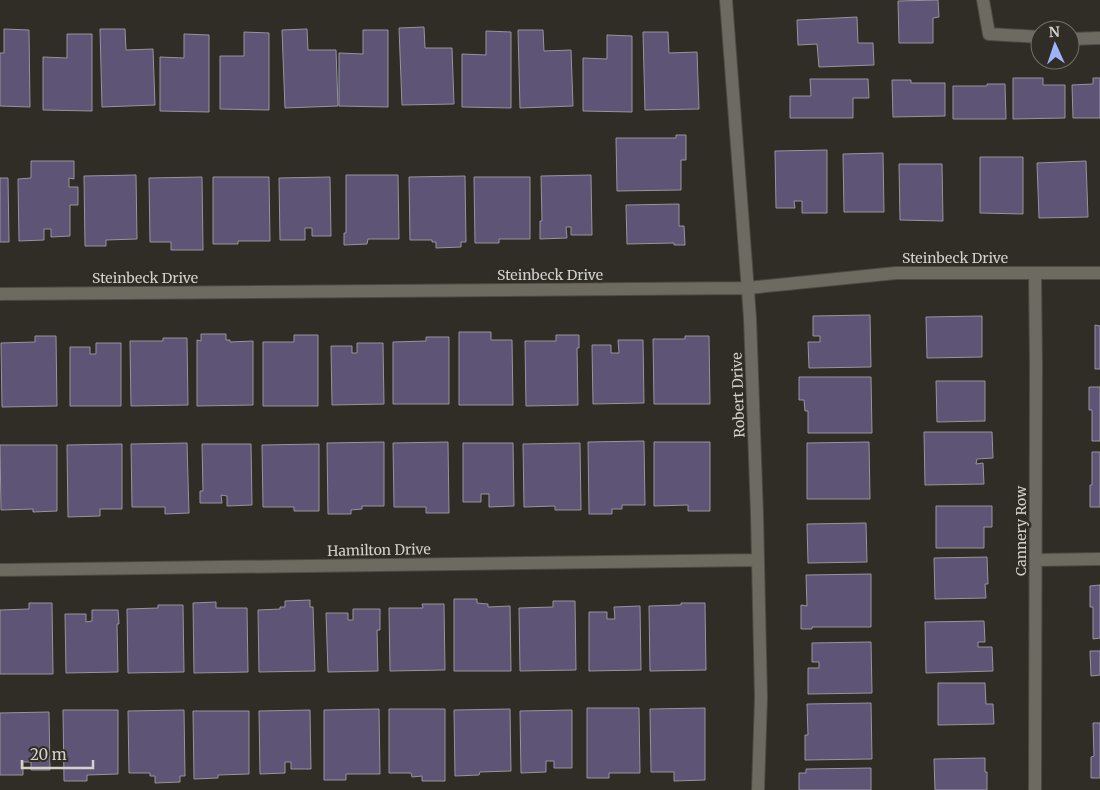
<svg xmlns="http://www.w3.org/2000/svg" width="1100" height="790" font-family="Merriweather,serif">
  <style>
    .building { fill: #5e5475; stroke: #96949d }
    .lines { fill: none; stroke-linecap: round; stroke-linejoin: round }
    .minor-casing { stroke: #4c4a43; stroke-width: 14 }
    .minor { stroke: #6c6a61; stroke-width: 12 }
    .labels { text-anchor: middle; stroke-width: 5; stroke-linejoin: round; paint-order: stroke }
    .street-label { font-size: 14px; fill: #d3d2cd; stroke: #2f2d25 }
  </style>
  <rect width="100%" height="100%" fill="#2f2d25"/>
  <!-- building -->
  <path class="building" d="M 938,0 L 939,17 L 933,18 L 933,43 L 899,43 L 898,1 Z
    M 857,17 L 858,43 L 873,43 L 874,65 L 819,67 L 817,44 L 798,45 L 797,20 Z
    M 424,27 L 425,48 L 452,48 L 454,104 L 402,105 L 399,28 Z
    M 4,29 L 29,30 L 30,107 L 0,106 L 0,53 L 4,53 Z
    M 100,29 L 125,29 L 126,50 L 153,49 L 155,105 L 102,107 Z
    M 307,29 L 308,50 L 336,50 L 338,106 L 285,108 L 282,30 Z
    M 363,30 L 388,30 L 388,107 L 339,106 L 339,53 L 363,54 Z
    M 518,30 L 543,30 L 544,51 L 571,50 L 573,106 L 520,108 Z
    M 486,31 L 511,32 L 511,108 L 462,107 L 462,54 L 486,55 Z
    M 244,32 L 269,33 L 269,110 L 220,109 L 220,56 L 244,56 Z
    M 643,32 L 668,32 L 669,53 L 697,52 L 699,109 L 645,110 Z
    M 67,34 L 92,34 L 92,111 L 43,110 L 43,57 L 67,58 Z
    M 184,34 L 209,35 L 209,112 L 160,111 L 160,57 L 184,58 Z
    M 607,35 L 632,36 L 632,112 L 583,111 L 583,58 L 607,59 Z
    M 1013,78 L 1043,78 L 1043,85 L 1065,85 L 1065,118 L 1013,119 Z
    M 1093,78 L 1100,78 L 1100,118 L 1073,118 L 1072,85 L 1093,84 Z
    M 810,79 L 868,79 L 869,98 L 853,98 L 853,118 L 790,118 L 790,96 L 811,96 Z
    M 892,80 L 911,80 L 911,83 L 945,83 L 945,116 L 893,117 Z
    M 987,84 L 1005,84 L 1006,119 L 953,119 L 953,86 L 987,86 Z
    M 676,135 L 686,135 L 686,160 L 681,160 L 681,190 L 617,191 L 616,138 L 676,138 Z
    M 827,150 L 827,213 L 802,213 L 802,201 L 794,201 L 795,208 L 776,208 L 775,151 Z
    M 883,153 L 884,212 L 844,212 L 843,154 Z
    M 980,157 L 1023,157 L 1023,214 L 980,213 Z
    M 31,161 L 74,161 L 74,179 L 69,178 L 69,187 L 78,187 L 78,205 L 70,205 L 70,236 L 51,237 L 51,229 L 44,229 L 44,240 L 19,241 L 18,179 L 31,178 Z
    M 1086,161 L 1088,217 L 1039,218 L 1037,163 Z
    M 899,164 L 942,164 L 943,221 L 900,220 Z
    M 136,175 L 137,239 L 106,240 L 106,246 L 85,246 L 84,176 Z
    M 346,175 L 398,175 L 399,239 L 368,239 L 367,244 L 344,245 L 344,233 L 346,233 Z
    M 591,175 L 592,235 L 571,235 L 571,227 L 566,227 L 567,238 L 540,239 L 540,221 L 542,221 L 541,176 Z
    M 465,176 L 466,242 L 461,242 L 461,247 L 436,248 L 436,242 L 432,242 L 432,240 L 410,240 L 409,177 Z
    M 202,177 L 203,250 L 171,250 L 171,242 L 150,242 L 149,178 Z
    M 213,177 L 269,177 L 270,241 L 238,241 L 238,244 L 213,244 Z
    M 330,177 L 331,236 L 312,236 L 312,228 L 305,228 L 305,240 L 280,240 L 279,178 Z
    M 474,177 L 530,177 L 530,239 L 499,239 L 499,243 L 475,243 Z
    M 0,178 L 8,178 L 9,242 L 0,242 Z
    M 679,204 L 679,226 L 684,226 L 685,245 L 674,245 L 674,243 L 627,244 L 626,205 Z
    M 870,315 L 871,367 L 809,368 L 808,342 L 820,342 L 820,336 L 813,336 L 813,316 Z
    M 982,316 L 982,357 L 927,358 L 926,317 Z
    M 1095,325 L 1100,326 L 1100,369 L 1095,369 Z
    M 459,332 L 491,332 L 491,340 L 512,340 L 513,405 L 459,405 Z
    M 201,334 L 226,334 L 226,340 L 230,340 L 230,342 L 253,341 L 253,405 L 197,406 L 197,340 L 201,341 Z
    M 294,335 L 318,335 L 318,406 L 263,406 L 263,342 L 294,342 Z
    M 556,335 L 579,335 L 579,348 L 577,348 L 578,405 L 526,406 L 525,341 L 556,341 Z
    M 35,336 L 56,336 L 57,406 L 2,407 L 1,343 L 35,342 Z
    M 685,336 L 709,336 L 710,404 L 654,404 L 653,339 L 685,339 Z
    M 426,337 L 449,337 L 449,404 L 393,404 L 393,342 L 426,341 Z
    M 163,338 L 187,338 L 188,405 L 131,406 L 130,341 L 163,341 Z
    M 618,340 L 643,340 L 644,403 L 593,404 L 592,345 L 611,345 L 611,353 L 619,353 Z
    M 96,343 L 121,343 L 121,406 L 70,406 L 70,347 L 90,347 L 90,354 L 96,354 Z
    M 357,343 L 383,343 L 384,404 L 332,405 L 331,346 L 352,346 L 352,353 L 357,353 Z
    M 799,377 L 871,377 L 872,433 L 808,433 L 808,411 L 805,411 L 804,400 L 799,400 Z
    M 936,381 L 985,381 L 985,421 L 937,422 Z
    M 1089,387 L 1100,387 L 1100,441 L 1092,441 L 1092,410 L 1089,410 Z
    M 924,432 L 992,432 L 993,458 L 977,459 L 976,464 L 983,463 L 984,484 L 925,485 Z
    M 644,441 L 645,505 L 622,505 L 622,509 L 612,509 L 612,514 L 589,514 L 588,442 Z
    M 384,442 L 384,506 L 362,506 L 362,509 L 351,510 L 351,514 L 328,514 L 327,443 Z
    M 448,442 L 449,513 L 426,513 L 426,507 L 394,507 L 393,443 Z
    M 654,442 L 710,442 L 710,511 L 688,511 L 688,505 L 654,506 Z
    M 869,442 L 870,499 L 807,499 L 807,443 Z
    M 187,443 L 189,513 L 165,514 L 165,507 L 132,507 L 131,444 Z
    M 463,443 L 513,443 L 514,506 L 489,507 L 489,494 L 481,494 L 481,502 L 463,502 Z
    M 580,443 L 581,510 L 555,510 L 555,506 L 524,507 L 523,444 Z
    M 122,444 L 122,509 L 100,509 L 100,516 L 68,517 L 67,445 Z
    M 202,444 L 251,444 L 252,505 L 227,506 L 227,496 L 221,495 L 222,503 L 200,503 L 200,491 L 203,491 Z
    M 319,444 L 319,511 L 294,511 L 294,507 L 263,507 L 262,445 Z
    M 0,445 L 57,445 L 57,511 L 33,512 L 33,509 L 1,510 Z
    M 1092,452 L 1100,452 L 1100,507 L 1090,507 L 1090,485 L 1092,485 Z
    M 936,506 L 992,506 L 992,527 L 984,527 L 984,548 L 936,548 Z
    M 866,523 L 867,562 L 808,563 L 807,524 Z
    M 987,557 L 988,584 L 985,584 L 986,598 L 935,599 L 934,558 Z
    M 871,574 L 871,627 L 812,627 L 812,629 L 801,629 L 801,605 L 807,606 L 806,575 Z
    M 1100,585 L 1100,638 L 1093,639 L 1093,607 L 1090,607 L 1090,586 Z
    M 454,599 L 477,599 L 477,603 L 488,604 L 488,607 L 510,606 L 511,671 L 454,671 Z
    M 310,600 L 310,607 L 313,607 L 315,671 L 259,672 L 258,610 L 280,609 L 280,607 L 285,607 L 285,601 Z
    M 553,601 L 575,601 L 576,670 L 520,671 L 519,608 L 553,607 Z
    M 216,602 L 216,608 L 247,608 L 248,672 L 194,673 L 193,603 Z
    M 29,603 L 52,603 L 53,674 L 0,674 L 0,610 L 29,609 Z
    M 681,603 L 705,603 L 706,670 L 650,671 L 649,606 L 681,605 Z
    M 422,604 L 444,604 L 445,670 L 390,671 L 389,608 L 423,608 Z
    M 158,605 L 183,605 L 184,672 L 128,673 L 127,609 L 158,608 Z
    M 640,606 L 641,670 L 589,671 L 589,612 L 607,612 L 607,619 L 615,619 L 614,607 Z
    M 353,609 L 380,609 L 380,630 L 377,630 L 378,671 L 328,672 L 326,613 L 348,613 L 348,620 L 353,620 Z
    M 92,610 L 118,610 L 119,624 L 117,624 L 118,672 L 66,673 L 65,614 L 86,614 L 86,622 L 92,621 Z
    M 984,621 L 985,642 L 978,642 L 978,647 L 992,647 L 993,671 L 926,673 L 925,622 Z
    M 871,642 L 872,693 L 808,694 L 808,668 L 819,668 L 819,662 L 812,662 L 812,643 Z
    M 1090,651 L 1100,651 L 1100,675 L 1091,676 Z
    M 938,683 L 985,683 L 986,704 L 993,704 L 994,724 L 938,725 Z
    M 871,703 L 872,759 L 805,760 L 805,735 L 808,735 L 807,704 Z
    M 587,708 L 639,708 L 640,773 L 609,773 L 609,778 L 587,778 Z
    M 705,708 L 705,780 L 674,781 L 674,772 L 651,772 L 650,709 Z
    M 379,709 L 380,774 L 346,774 L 346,780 L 324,780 L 324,710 Z
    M 389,709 L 445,709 L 445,781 L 422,781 L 422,776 L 412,777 L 411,773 L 389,773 Z
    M 510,709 L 511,771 L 480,772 L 479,775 L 455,776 L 454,710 Z
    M 63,710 L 118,710 L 118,774 L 87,775 L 87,781 L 64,781 Z
    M 184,710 L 185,776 L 180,776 L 180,782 L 155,783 L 155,776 L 150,776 L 150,773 L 129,773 L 128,711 Z
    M 310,710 L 311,769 L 291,769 L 291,762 L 285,762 L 285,773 L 260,774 L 259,711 Z
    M 572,710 L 572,768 L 554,768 L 554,761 L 546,761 L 546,772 L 521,773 L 520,711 Z
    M 193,711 L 249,711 L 249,774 L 218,775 L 218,778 L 194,779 Z
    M 49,712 L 50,770 L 31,770 L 31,762 L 23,762 L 23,775 L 0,775 L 0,713 Z
    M 1093,723 L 1100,723 L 1100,778 L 1091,778 L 1091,757 L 1094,756 Z
    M 985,758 L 985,772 L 987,772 L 987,790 L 935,790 L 934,759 Z
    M 871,768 L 871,790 L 799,790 L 799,773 L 806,773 L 806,769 Z"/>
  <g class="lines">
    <defs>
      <path id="minor" d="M 726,0 L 750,318 L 757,515 L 761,698 L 758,790
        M 983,0 L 989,34 L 1040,37
        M 1070,39 L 1100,38
        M 1035,273 L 1036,366 L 1035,790
        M 0,294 L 748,288 L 896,273 L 1100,273
        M 1036,560 L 1100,559
        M 0,570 L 758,560"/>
    </defs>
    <!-- minor casing -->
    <use href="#minor" class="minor-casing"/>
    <!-- minor -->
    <use href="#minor" class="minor"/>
  </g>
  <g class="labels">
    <!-- street labels -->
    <g class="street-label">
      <text x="955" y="263">Steinbeck Drive</text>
      <text x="550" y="280">Steinbeck Drive</text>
      <text x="145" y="283">Steinbeck Drive</text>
      <text transform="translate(738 395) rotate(-92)" y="5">Robert Drive</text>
      <text transform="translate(1021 531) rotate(-90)" y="5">Cannery Row</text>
      <text transform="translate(379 550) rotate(-1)" y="5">Hamilton Drive</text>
    </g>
  </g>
  <!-- north arrow -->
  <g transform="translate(1055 45) rotate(357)"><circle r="24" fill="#2f2d25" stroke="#716f68"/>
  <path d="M0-4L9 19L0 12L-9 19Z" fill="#9eb3fd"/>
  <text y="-8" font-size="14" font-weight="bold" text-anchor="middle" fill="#d3d2cd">N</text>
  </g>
  <!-- scale -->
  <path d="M22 760v8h71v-8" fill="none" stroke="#d3d2cd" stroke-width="2.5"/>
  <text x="30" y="760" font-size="15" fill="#d3d2cd" stroke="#2f2d25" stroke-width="4" paint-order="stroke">20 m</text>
</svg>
